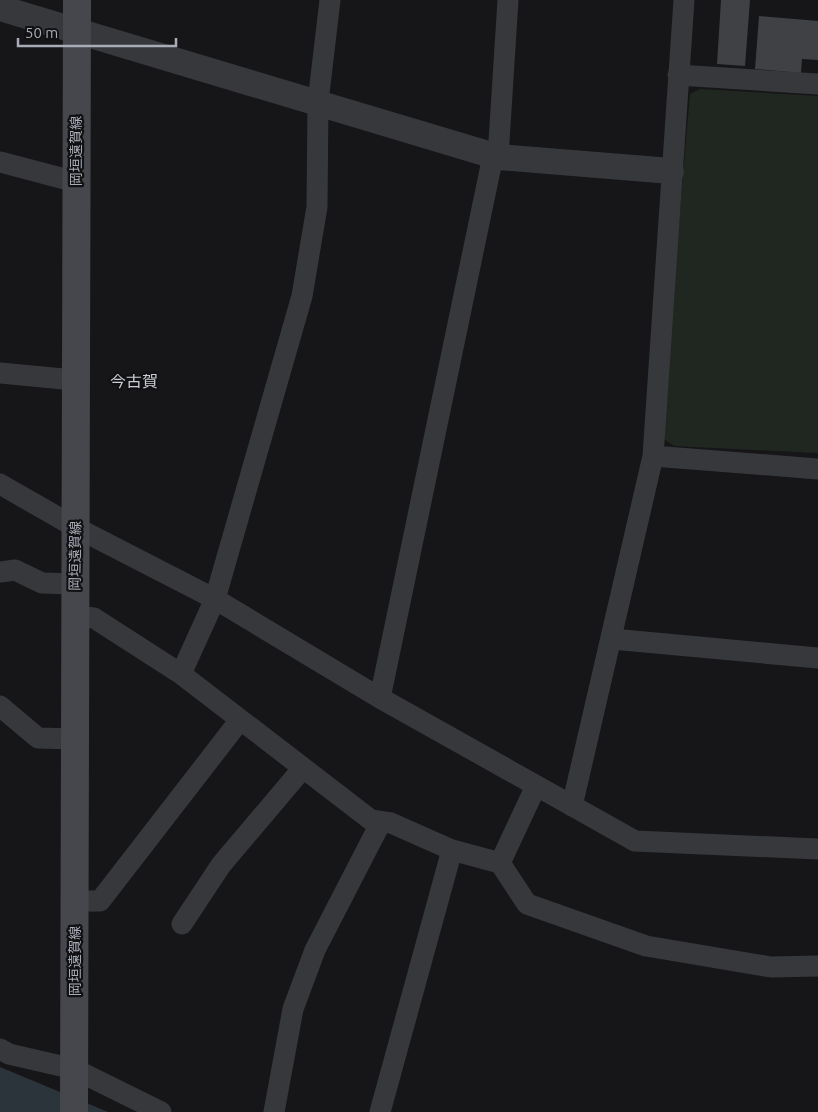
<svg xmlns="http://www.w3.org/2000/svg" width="818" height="1112" font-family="Ubuntu,'Noto Sans JP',sans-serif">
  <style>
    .green { fill: #202721 }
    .water { fill: #2c343b }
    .building { fill: #404145 }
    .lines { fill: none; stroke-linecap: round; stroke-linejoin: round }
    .minor { stroke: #37383c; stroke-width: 21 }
    .tertiary { stroke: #37383c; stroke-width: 26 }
    .secondary { stroke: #45474c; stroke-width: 28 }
    .labels { text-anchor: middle; stroke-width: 4.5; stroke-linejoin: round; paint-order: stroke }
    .street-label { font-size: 14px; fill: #a8acb7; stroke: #111113 }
    .quarter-label { font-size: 16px; fill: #c9ccd3; stroke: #111113 }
  </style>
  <rect width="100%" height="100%" fill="#161618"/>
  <!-- green -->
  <path class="green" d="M 700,89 L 818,96 L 818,453 L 674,446 L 665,440 L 661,431 L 690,94 Z"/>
  <!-- water -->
  <path class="water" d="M 0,1067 L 108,1112 L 0,1112 Z"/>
  <!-- building -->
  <path class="building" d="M 721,0 L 750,0 L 745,66 L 717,64 Z
    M 759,16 L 818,21 L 818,60 L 802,59 L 801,73 L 755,69 Z"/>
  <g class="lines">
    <!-- minor -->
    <path class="minor" d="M 678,75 L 818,84
      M 498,157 L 508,0
      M 0,162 L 76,182
      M 0,373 L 74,380
      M 653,456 L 818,469
      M 0,484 L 75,527 L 215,599 L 380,698 L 635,841 L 818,849
      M 0,572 L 15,570 L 42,583 L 75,584
      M 74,616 L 94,618 L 181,674 L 371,820 L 391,823 L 452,850 L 500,863 L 527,904 L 646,946 L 771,967 L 818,966
      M 612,639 L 818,658
      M 181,674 L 215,599 L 302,296 L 317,207 L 318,102 L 330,0
      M 380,698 L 493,156
      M 0,706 L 38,738 L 75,739
      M 572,806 L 653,456 L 684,0
      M 500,863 L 536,786
      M 76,901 L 100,901 L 240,720
      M 182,924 L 221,865 L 303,768
      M 0,1049 L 9,1054 L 74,1069 L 161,1112
      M 274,1112 L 293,1009 L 315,950 L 381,822
      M 380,1112 L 452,850"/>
    <!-- tertiary -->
    <path class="tertiary" d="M 0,8 L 498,157 L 671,171"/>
    <!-- secondary -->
    <path class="secondary" d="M 74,1112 L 77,0"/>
  </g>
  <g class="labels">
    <!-- street labels -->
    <g class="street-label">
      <text transform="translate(76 151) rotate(-90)" y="5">岡垣遠賀線</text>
      <text transform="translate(75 556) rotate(-89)" y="5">岡垣遠賀線</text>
      <text transform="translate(75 961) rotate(-90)" y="5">岡垣遠賀線</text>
    </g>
    <!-- quarter labels -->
    <g class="quarter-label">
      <text x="134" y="387">今古賀</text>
    </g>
  </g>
  <!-- scale -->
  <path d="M18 38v8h158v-8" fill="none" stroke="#a8acb7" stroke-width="2.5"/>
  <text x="25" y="38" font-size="15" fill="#a8acb7" stroke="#111113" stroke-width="4" paint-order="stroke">50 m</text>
</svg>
